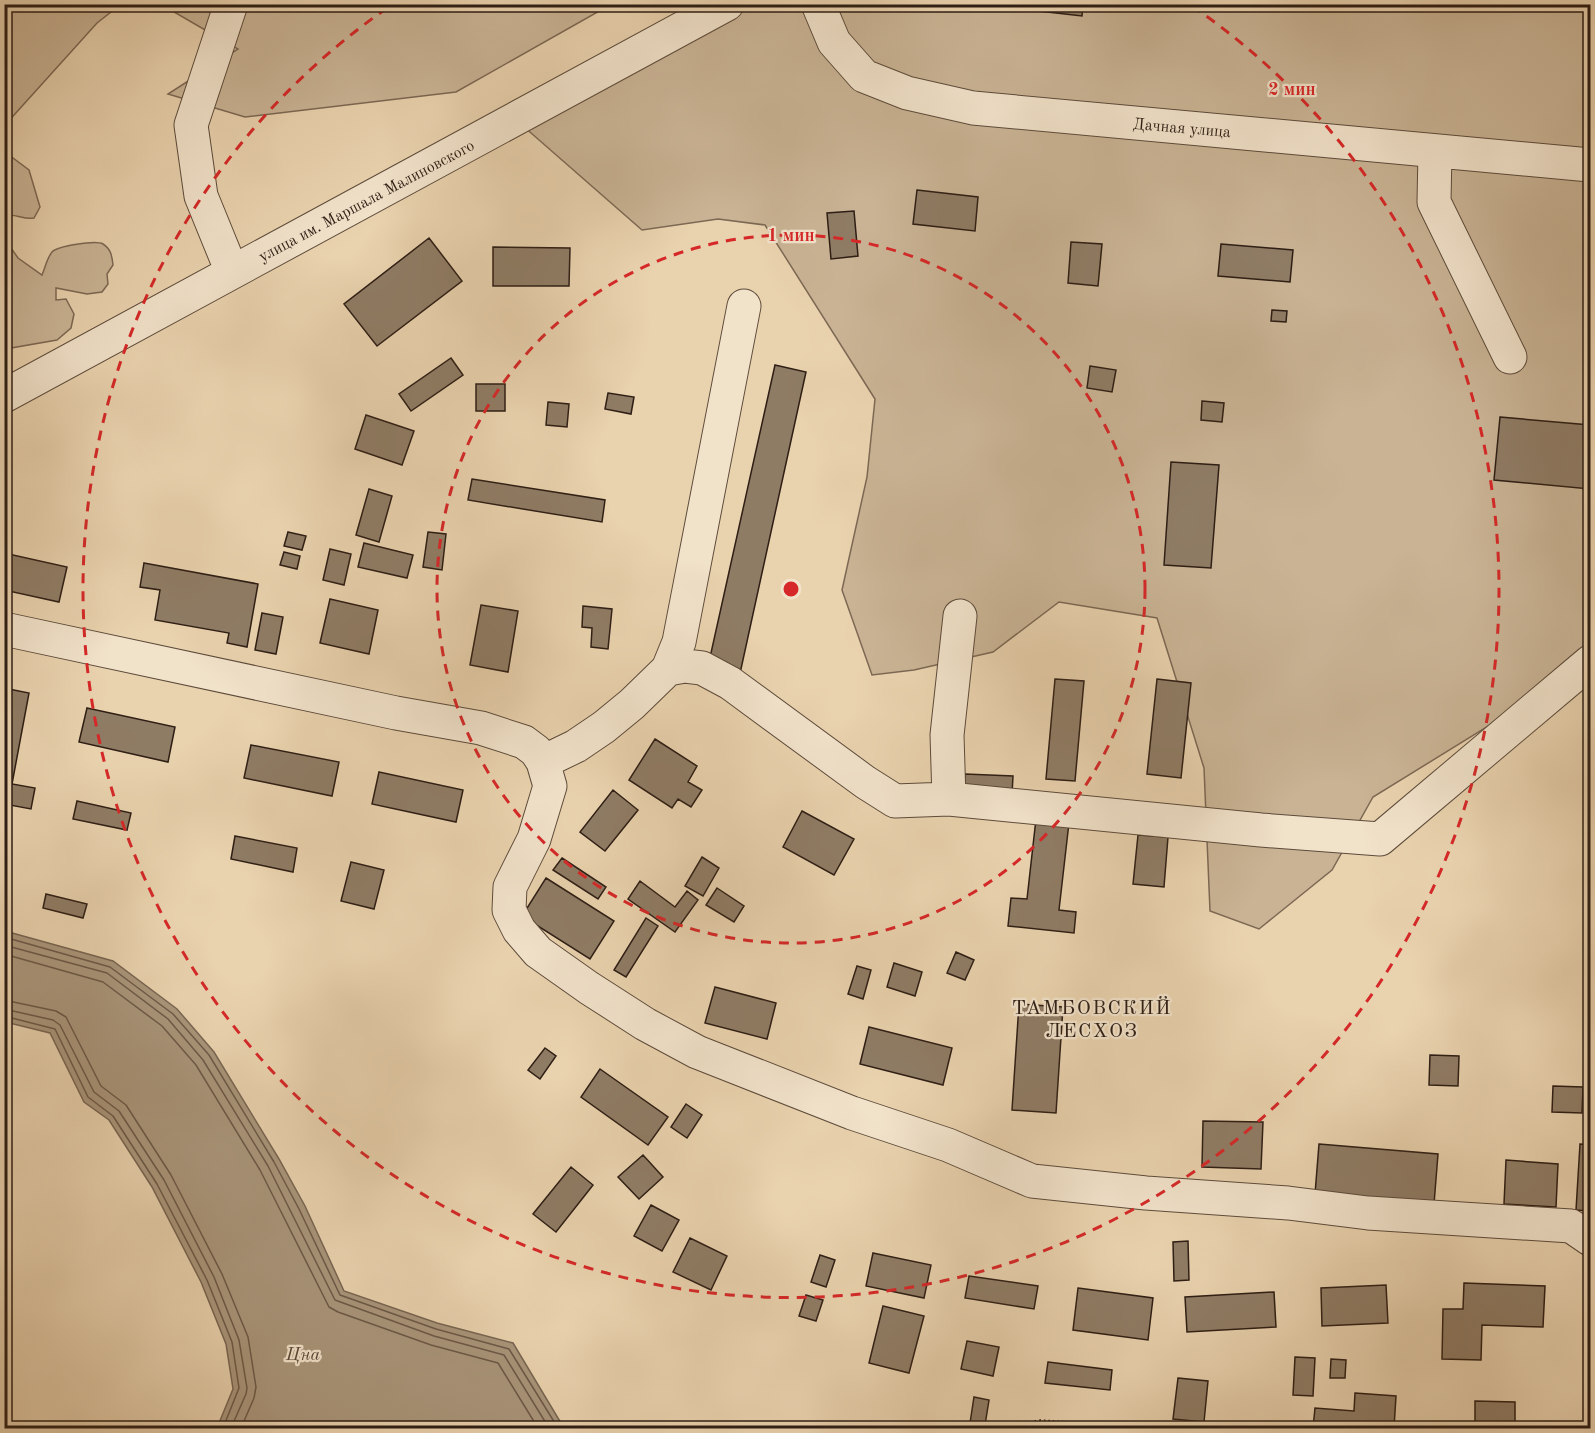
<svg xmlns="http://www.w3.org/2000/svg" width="1595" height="1433" font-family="'Old Standard TT',serif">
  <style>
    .green { fill: #c9b394; stroke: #7c6854; stroke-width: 1.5 }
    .water { fill: #a9957a; stroke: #786552; stroke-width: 1.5 }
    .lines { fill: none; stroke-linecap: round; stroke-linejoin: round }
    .shore { stroke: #6c5a48; stroke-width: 1.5 }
    .building { fill: #8f7c65; stroke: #2e1e15; stroke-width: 1.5 }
    .minor-casing { stroke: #5d4b3b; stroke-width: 35 }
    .path { stroke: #2e1e15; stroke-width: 4; stroke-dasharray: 1.5 3; stroke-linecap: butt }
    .minor { stroke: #f1e2ca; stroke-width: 33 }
    .ring { fill: none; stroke: #d62828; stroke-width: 3; stroke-dasharray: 10 8 }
    .labels { text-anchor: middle; stroke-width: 4.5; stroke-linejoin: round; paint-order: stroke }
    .street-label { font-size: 16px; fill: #2e1e15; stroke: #f1e2ca }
    .water-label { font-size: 18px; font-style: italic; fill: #594838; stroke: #f1e2ca }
    .quarter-label { font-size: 20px; letter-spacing: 1.5px; fill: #2e1e15; stroke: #f1e2ca }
    .centre { fill: #d62828; stroke: #f1e2ca; stroke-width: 3 }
    .ring-label { font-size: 18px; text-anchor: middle; font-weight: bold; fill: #d62828; stroke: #f1e2ca; stroke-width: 4.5; stroke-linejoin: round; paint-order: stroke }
  </style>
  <rect width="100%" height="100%" fill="#e9d2ae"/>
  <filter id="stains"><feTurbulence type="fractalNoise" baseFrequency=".00333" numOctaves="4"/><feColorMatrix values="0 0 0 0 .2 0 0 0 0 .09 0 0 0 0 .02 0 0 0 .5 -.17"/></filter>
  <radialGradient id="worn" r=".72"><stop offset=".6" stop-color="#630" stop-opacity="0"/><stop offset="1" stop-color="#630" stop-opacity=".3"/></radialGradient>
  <!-- green -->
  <path class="green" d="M 5,4 L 120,5 L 97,23 L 5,125 Z
    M 162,5 L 610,5 L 456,92 L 245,117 L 168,94 L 238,49 Z
    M 746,5 L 1590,5 L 1590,654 L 1516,709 L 1373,797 L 1332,870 L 1259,929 L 1210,911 L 1204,768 L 1157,618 L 1059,602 L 993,652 L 914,670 L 872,675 L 842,590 L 867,477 L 875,399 L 765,225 L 718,219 L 642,230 L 523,126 Z
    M 5,152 L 29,170 L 40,207 L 34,218 C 23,220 15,213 5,216 Z
    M 4,238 L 18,258 L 42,275 C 45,268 47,258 52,252 C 57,246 96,240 103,244 C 111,249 112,256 113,265 L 107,274 L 108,284 L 102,292 L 87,294 L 56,288 L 56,300 L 66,299 L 74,314 L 71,328 L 57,340 L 5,349 Z"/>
  <!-- water -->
  <path class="water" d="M 5,931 L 113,961 L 177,1009 L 214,1052 L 279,1159 L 305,1206 L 344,1291 L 437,1323 L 513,1343 L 564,1428 L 217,1428 L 233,1389 L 226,1344 L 201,1282 L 152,1187 L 109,1120 L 84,1102 L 50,1033 L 5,1022 Z"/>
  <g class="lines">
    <!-- shore -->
    <path class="shore" d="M 4,937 L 110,967 L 173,1014 L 209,1055 L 274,1162 L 299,1209 L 340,1295 L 436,1329 L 509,1349 L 558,1428
      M 4,945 L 107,973 L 168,1019 L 203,1060 L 268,1166 L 335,1300 L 434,1336 L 504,1355 L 549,1428
      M 4,954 L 103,982 L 162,1026 L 196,1065 L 260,1170 L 329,1307 L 338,1312 L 431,1345 L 498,1363 L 538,1428
      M 4,1000 L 56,1011 L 66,1017 L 101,1086 L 126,1105 L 171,1175 L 222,1274 L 248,1337 L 256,1387 L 254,1398 L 241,1428
      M 4,1009 L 53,1020 L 60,1025 L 94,1092 L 119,1111 L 164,1180 L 214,1277 L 239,1340 L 247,1388 L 246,1394 L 231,1428
      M 4,1016 L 55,1029 L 88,1097 L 113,1116 L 157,1184 L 207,1280 L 232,1342 L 239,1388 L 223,1428"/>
  </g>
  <!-- building -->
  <path class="building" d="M 1040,4 L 1083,4 L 1082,16 L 1039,11 Z
    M 917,190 L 978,197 L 975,231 L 913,224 Z
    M 854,211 L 858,256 L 831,259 L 827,213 Z
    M 429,238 L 462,281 L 377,346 L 344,304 Z
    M 1071,242 L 1102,244 L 1098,286 L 1068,283 Z
    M 1221,244 L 1293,250 L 1290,282 L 1218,276 Z
    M 493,247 L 570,248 L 569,286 L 493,286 Z
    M 1272,310 L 1287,311 L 1286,322 L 1271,321 Z
    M 451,358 L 463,375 L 411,411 L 399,394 Z
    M 775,365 L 806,372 L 739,678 L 707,671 Z
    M 1090,366 L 1116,370 L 1112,392 L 1087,388 Z
    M 476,384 L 505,384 L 505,411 L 476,411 Z
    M 608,393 L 634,397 L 631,414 L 605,409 Z
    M 1202,401 L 1224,403 L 1222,422 L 1201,420 Z
    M 548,402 L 569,404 L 567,427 L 546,425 Z
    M 366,415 L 414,431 L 402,465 L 355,449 Z
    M 1500,417 L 1590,425 L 1590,489 L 1494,480 Z
    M 1171,462 L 1219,465 L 1211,568 L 1164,565 Z
    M 472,479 L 605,500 L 602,522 L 468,500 Z
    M 369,489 L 392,496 L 379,542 L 356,535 Z
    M 288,532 L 306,536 L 302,550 L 284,546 Z
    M 428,532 L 446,534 L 442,570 L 423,567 Z
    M 364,543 L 413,555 L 407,578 L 358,567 Z
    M 330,549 L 351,554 L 344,585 L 323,580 Z
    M 284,552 L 300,556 L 297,569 L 280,565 Z
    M 4,553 L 67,567 L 59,602 L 4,590 Z
    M 144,563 L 258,584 L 247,647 L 227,643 L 229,633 L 155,620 L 160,590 L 140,587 Z
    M 330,599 L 378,610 L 369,654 L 320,643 Z
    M 481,605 L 518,611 L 508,672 L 470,665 Z
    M 583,606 L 612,609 L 608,649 L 591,647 L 592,628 L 582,627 Z
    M 262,613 L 283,617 L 276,654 L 255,650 Z
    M 1055,679 L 1084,681 L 1075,781 L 1046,779 Z
    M 1157,679 L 1191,683 L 1181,778 L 1147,774 Z
    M 4,688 L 29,693 L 12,784 L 35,788 L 31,809 L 4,804 Z
    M 87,708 L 175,727 L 168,762 L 79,742 Z
    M 655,739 L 697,766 L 688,782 L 702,790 L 691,807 L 678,799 L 672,808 L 629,780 Z
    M 251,745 L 339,762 L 332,796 L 244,778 Z
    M 379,772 L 463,790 L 456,822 L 372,804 Z
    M 965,774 L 1013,776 L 1011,812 L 964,810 Z
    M 613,790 L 638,810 L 605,851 L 580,832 Z
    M 77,801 L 131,813 L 127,830 L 73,819 Z
    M 1037,810 L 1070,814 L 1059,910 L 1076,912 L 1074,933 L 1008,926 L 1011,898 L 1027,899 Z
    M 802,811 L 854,839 L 834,875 L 783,847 Z
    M 1138,835 L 1168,837 L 1164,887 L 1133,884 Z
    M 235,836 L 297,848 L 293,872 L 231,859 Z
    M 702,857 L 719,868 L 703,896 L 685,886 Z
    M 562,858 L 606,887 L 598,899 L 553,870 Z
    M 351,862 L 384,870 L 374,909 L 341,901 Z
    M 546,878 L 614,921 L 590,959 L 522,916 Z
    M 640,881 L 675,907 L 687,891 L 698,900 L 675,932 L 628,899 Z
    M 717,888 L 744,906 L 734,922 L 706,905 Z
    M 46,894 L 87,904 L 83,918 L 43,908 Z
    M 646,918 L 658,926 L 626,977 L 614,970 Z
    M 956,952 L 974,960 L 965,980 L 947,973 Z
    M 894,963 L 922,972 L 915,996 L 887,987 Z
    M 857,966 L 871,970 L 863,999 L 848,994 Z
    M 715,987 L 776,1003 L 767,1039 L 705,1023 Z
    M 1019,1004 L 1063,1007 L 1056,1113 L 1012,1110 Z
    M 869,1027 L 952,1048 L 943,1085 L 860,1064 Z
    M 545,1048 L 556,1056 L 540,1079 L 528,1070 Z
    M 1430,1055 L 1459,1056 L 1458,1086 L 1429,1085 Z
    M 600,1069 L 668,1117 L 648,1145 L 581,1097 Z
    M 1553,1086 L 1583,1087 L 1582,1113 L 1552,1112 Z
    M 686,1104 L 702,1115 L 687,1138 L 671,1127 Z
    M 1203,1121 L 1263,1122 L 1261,1169 L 1202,1167 Z
    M 1319,1144 L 1438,1154 L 1434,1204 L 1315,1194 Z
    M 1580,1144 L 1590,1145 L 1590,1211 L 1576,1210 Z
    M 643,1155 L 663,1177 L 639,1199 L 618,1177 Z
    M 1506,1160 L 1558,1164 L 1556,1207 L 1504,1204 Z
    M 571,1167 L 593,1185 L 556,1232 L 533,1214 Z
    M 651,1205 L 679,1220 L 662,1251 L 634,1236 Z
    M 690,1238 L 727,1256 L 711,1290 L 673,1272 Z
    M 1188,1241 L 1189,1280 L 1174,1281 L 1173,1242 Z
    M 873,1253 L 931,1265 L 924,1298 L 866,1286 Z
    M 820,1255 L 835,1260 L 826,1287 L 811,1282 Z
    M 969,1276 L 1038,1286 L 1034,1309 L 965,1298 Z
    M 1464,1283 L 1545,1286 L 1543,1327 L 1482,1325 L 1481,1360 L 1442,1359 L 1443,1309 L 1463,1309 Z
    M 1386,1285 L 1388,1323 L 1322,1326 L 1321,1288 Z
    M 1078,1288 L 1153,1298 L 1148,1340 L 1073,1330 Z
    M 1274,1292 L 1276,1327 L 1187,1332 L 1185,1297 Z
    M 806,1295 L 823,1300 L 816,1321 L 799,1316 Z
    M 883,1306 L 924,1316 L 909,1373 L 869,1363 Z
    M 967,1341 L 999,1347 L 993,1376 L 961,1369 Z
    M 1295,1357 L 1315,1358 L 1313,1396 L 1293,1395 Z
    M 1331,1359 L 1346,1360 L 1345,1378 L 1330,1378 Z
    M 1048,1362 L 1112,1370 L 1110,1390 L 1045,1383 Z
    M 1178,1378 L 1208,1381 L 1204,1422 L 1173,1419 Z
    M 1355,1393 L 1396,1396 L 1394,1428 L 1313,1428 L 1315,1408 L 1354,1411 Z
    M 974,1397 L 989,1400 L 985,1425 L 970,1423 Z
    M 1475,1401 L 1515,1402 L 1515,1428 L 1475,1428 Z"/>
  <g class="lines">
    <defs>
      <path id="minor" d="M 231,4 L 191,125 L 201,196 L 232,272
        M 818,4 L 834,42 L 864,76 L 907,93 L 973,108 L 1590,165
        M 1435,151 L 1434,202 L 1510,357
        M 4,396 L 727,4
        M 4,629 L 396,713 L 481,728 L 524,742 L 536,751 L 543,762 L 550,786 L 534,839 L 510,887 L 509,910 L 519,930 L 538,952 L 589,988 L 645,1024 L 697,1052 L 852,1113 L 948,1145 L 1032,1181 L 1146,1193 L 1288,1203 L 1368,1213 L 1571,1226 L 1590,1239
        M 668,669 L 679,642 L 744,306
        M 543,762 L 576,746 L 604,727 L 632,704 L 668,669 L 685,666 L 702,668 L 730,683 L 865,782 L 895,801 L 949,799 L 947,735 L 960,616
        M 949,799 L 1261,830 L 1380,839 L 1590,662"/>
    </defs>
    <!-- minor casing -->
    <use href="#minor" class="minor-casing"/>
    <!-- path -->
    <path class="path" d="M 1018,1428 L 1038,1421 L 1133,1428"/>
    <!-- minor -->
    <use href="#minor" class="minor"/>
  </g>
  <!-- distance rings -->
  <g class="ring">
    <circle cx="791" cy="589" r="354"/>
    <path d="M1192 6A708 708 0 1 1 390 6"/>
  </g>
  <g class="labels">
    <!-- street labels -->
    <g class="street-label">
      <text transform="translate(1182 127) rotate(5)" y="6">Дачная улица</text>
      <text transform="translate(366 200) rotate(-28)" y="6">улица им. Маршала Малиновского</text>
    </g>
    <!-- water labels -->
    <g class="water-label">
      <text x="303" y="1360">Цна</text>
    </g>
    <!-- quarter labels -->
    <g class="quarter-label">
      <text x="1092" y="1014">ТАМБОВСКИЙ<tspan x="1092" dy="23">ЛЕСХОЗ</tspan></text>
    </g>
  </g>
  <circle cx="791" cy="589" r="9" class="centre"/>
  <g class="ring-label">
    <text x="1292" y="95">2 мин</text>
    <text x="791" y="241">1 мин</text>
  </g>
  <!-- margin -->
  <rect width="1595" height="1433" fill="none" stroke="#e9d2ae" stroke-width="24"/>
  <rect x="6" y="6" width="1583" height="1421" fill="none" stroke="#2e1e15" stroke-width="3"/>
  <rect x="12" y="12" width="1571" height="1409" fill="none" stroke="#2e1e15" stroke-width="1.5"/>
  <rect width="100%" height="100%" filter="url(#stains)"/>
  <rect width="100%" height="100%" fill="url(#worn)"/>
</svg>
